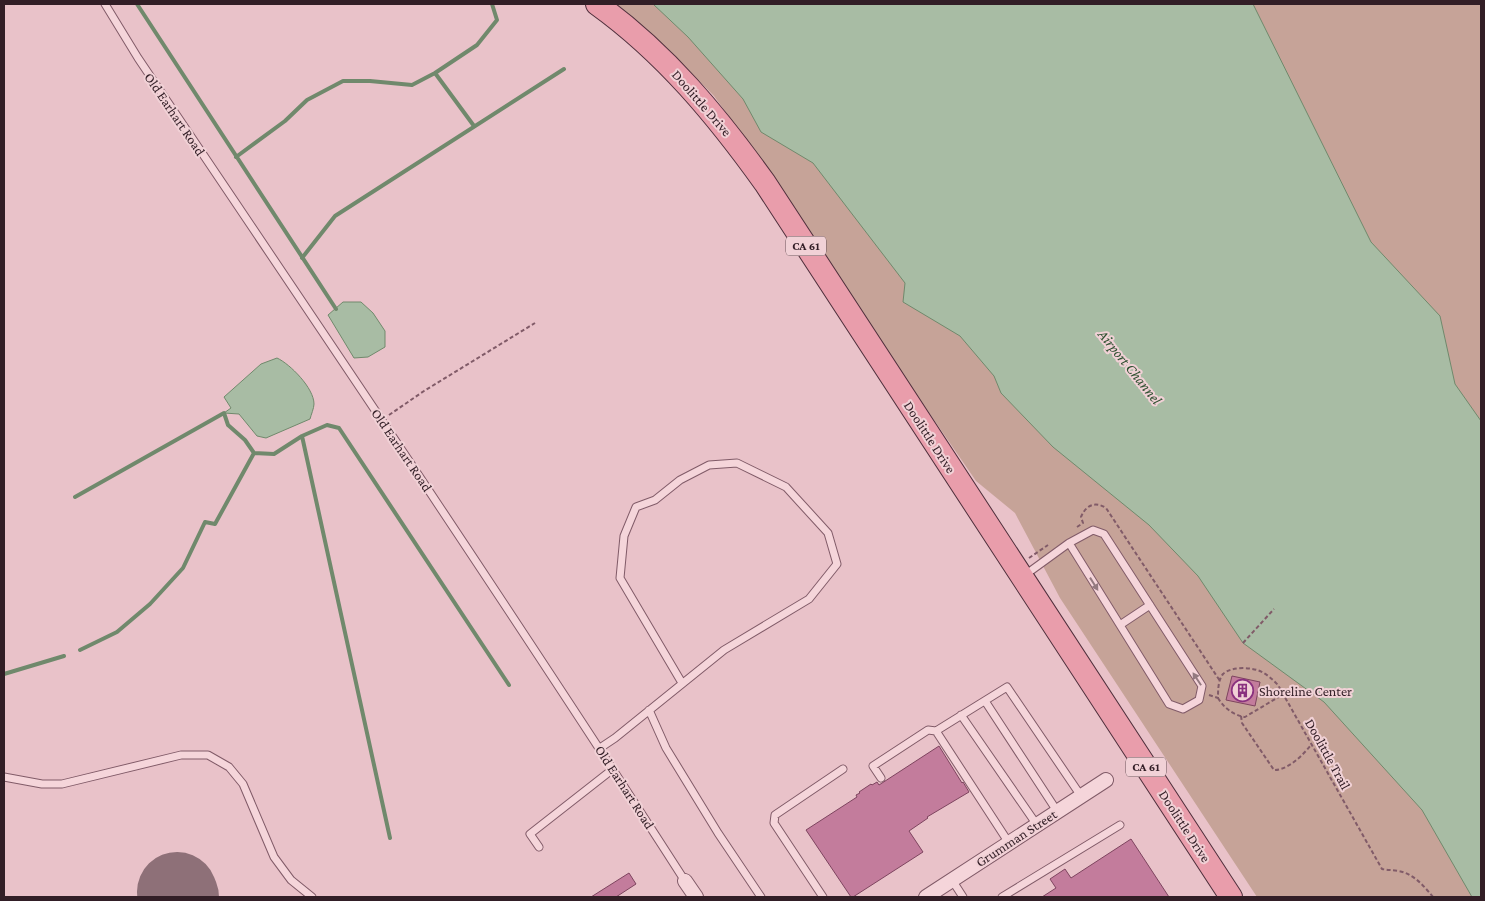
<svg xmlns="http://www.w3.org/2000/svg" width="1485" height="901" font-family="'Crimson Pro',serif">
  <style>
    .green { fill: #c6a398 }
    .water { fill: #a8bca4; stroke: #70896c }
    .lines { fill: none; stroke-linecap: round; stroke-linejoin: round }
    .stream { stroke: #70896c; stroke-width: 4 }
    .runway { stroke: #8e7078; stroke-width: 80 }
    .building { fill: #c37c9c; stroke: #7e445f }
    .service-casing { stroke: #815b68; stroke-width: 9 }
    .minor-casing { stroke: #815b68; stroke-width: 16 }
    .primary-casing { stroke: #4f2f3c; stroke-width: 24 }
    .path { stroke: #815b68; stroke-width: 2; stroke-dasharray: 4 2.5; stroke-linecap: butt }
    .service { stroke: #f5d5da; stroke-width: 7 }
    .minor { stroke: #f5d5da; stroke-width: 14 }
    .primary { stroke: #e99dab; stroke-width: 22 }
    .oneway { fill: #947a80 }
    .labels { text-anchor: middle; stroke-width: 4; stroke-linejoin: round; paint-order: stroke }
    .shield { fill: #f1d1d6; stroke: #6b545b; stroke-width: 1 }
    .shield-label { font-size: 12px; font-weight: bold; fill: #321e26 }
    .street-label { font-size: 14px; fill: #321e26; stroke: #f1d1d6 }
    .poi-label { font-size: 14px; fill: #321e26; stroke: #f1d1d6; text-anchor: start }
    .water-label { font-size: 15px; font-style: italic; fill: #2f5131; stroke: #f1d1d6 }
  </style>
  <rect width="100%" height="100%" fill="#e9c2c9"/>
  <!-- green -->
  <path class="green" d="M 616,4 L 1481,4 L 1481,897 L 1257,897 L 1060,598 L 1015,513 L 976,481 L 910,385 L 754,151 L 714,96 L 668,49 Z"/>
  <!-- water -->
  <path class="water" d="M 653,4 L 1253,4 L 1371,242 L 1440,316 L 1455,384 L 1481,421 L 1481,897 L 1472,897 L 1422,810 L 1324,702 L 1243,643 L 1198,576 L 1149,525 L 1053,447 L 1001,393 L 994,376 L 960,336 L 903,302 L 905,283 L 813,163 L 761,132 L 743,99 L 688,37 Z
    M 343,302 L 361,302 L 373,313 L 385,331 L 385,347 L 368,357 L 354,358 L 328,315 Z
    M 277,358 C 290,364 314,388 314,404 C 314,408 311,415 310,419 L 266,438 L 257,436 L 239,414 L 224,413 L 231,408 L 224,397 L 261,364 Z"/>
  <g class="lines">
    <!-- stream -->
    <path class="stream" d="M 137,4 L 336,309
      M 435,73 L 474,126
      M 236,157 L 285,121 L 307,100 L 343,81 L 370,81 L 412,85 L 435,73 L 477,45 L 497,20 L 492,4
      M 302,258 L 335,216 L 564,69
      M 302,436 L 327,425 L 339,428 L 509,685
      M 254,453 L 274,454 L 302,436 L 390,838
      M 75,497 L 224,413 L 228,425 L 245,440 L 254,453 L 215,524 L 205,522 L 183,568 L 150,604 L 117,632 L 80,650
      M 4,674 L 64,656"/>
    <!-- runway -->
    <path class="runway" d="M 177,892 L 179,897"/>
  </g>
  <!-- building -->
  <path class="building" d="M 1232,676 L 1260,682 L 1255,706 L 1226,700 Z
    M 939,746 L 962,783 L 963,782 L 969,792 L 927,817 L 928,818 L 909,831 L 923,852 L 853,897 L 851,897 L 806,830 L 857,797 L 856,795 L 860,793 L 859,792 L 871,784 L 872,785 L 877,782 L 879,785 Z
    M 1131,839 L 1169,897 L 1042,897 L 1056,888 L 1050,879 L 1065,869 L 1071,878 Z
    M 629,873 L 636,884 L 616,897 L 591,897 Z"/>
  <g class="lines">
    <defs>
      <path id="service" d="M 105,4 L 138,58 C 322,331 507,604 685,881
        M 1025,575 L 1069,543 L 1093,530 L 1104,534 L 1202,686 L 1199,700 L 1183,709 L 1169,704 L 1069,543
        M 1120,625 L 1150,605
        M 985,701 L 1057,811
        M 649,710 L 666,748 L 718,833 L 761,897
        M 961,715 L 1037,825
        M 936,731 L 1007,687 L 1081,796
        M 600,748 L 615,738 L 724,650 L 809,599 L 837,564 L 828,533 L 786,487 L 737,463 L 709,465 L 680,480 L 655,500 L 636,507 L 624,536 L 620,578 L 682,683
        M 4,777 L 42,784 L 62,784 L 181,755 L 208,755 L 229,767 L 243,784 L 274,857 L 291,880 L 312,897
        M 881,778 L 873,766 L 928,730 L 936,731 L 1009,843
        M 539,847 L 530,834 L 613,769
        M 952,880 L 963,897
        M 823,897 L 774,823 L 775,815 L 843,769
        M 1002,897 L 1120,825"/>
      <path id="minor" d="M 685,881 L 696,897
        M 926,897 L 1106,780"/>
      <path id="primary" d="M 597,4 C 665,53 717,116 765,183 L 1231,897"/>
    </defs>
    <!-- service casing -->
    <use href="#service" class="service-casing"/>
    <!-- minor casing -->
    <use href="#minor" class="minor-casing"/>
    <!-- primary casing -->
    <use href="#primary" class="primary-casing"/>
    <!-- path -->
    <path class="path" d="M 389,415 L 424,391 L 535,323
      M 1077,527 L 1083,523 L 1081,517 C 1086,505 1095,501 1106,508 L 1220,681
      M 1029,558 L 1048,545
      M 1243,643 L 1274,609
      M 1209,695 L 1218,698 C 1218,691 1218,680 1223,674 C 1231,666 1253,667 1262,672 C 1268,675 1273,680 1278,685 L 1382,869 C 1387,870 1392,870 1398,871 C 1413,873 1424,886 1433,897
      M 1218,698 C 1224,708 1233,715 1245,717 L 1282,695
      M 1241,716 L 1242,723 L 1274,770 C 1288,770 1302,756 1311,745"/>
    <!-- service -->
    <use href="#service" class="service"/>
    <!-- minor -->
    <use href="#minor" class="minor"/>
    <!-- primary -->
    <use href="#primary" class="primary"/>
  </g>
  <!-- one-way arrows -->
  <defs><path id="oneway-solid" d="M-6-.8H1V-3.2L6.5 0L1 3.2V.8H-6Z" transform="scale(1.25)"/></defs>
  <g class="oneway">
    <use href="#oneway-solid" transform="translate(1094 584) rotate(58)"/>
    <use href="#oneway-solid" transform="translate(1197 679) rotate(-123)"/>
  </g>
  <!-- icons -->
  <defs>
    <symbol id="building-ring" viewBox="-11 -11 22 22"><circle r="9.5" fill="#f1d1d6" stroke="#8a317f" stroke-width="1.5"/><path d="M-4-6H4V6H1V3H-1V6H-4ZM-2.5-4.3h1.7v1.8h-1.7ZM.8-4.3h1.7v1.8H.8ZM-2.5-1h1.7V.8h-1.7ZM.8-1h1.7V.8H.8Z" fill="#8a317f"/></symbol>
  </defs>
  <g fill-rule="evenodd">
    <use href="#building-ring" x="1230" y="678" width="25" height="25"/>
  </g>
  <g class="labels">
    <!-- shield labels -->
    <g class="shield">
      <rect x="786" y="236.5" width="40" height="19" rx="4"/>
      <rect x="1126" y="757.5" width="40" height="19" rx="4"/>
    </g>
    <g class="shield-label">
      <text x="806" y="250">CA 61</text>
      <text x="1146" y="771">CA 61</text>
    </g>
    <!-- street labels -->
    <g class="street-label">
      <text transform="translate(702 103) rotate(49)" y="5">Doolittle Drive</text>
      <text transform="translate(175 114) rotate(56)" y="5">Old Earhart Road</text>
      <text transform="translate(930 437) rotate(57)" y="5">Doolittle Drive</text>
      <text transform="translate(402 450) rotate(56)" y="5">Old Earhart Road</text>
      <text transform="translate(1328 754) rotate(61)" y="5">Doolittle Trail</text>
      <text transform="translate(625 787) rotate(57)" y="5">Old Earhart Road</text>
      <text transform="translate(1185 826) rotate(57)" y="5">Doolittle Drive</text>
      <text transform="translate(1016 838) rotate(-33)" y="5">Grumman Street</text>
    </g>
    <!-- poi labels -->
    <g class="poi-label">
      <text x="1259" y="696">Shoreline Center</text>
    </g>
    <!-- water labels -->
    <g class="water-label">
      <text transform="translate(1130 367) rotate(51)" y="5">Airport Channel</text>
    </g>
  </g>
  <!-- border -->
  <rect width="1485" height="901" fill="none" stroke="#321e26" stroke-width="10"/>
</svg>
